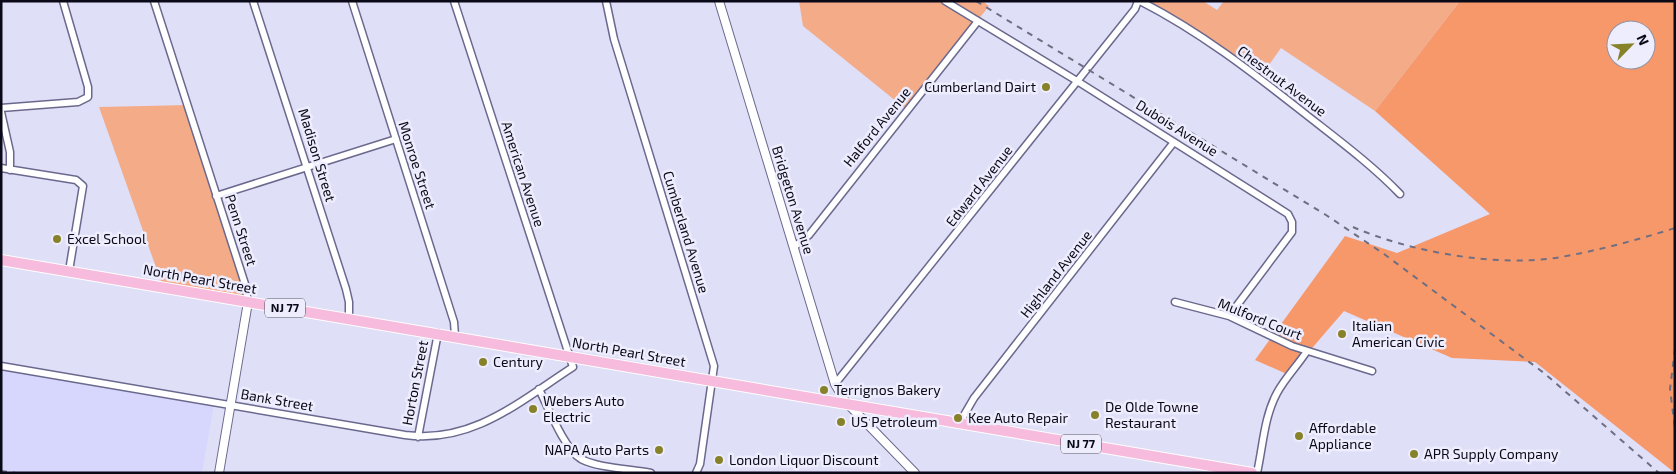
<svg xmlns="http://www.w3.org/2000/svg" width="1676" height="474" font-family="'Exo 2',sans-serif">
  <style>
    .built { fill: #d7d7fe }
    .green { fill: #f4ab88 }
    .forest { fill: #f7986b; fill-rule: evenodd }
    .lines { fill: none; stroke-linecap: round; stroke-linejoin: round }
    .minor-casing { stroke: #6a698d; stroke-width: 9 }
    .tertiary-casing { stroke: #6a698d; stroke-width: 10 }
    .primary-casing { stroke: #fff; stroke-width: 12 }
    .minor { stroke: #fff; stroke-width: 6 }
    .tertiary { stroke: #fff; stroke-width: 8 }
    .primary { stroke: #f7bbdd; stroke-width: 10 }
    .rail { stroke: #6f6f82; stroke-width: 2; stroke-dasharray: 6 6; stroke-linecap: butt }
    .poi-dot { fill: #87822a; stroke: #ededfe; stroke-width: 2 }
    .labels { text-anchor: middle; stroke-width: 5; stroke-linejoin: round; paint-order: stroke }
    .shield { fill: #ededfe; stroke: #4e4d5c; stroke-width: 1 }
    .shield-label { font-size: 12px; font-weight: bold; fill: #0a0917 }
    .street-label { font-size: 14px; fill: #0a0917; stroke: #ededfe }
    .poi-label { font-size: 14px; fill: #0a0917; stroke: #ededfe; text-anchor: start }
  </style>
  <rect width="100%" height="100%" fill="#dfdff8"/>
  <!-- built -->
  <path class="built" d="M 1,362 L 215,398 L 202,473 L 1,473 Z
    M 580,467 L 615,473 L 579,473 Z"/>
  <!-- green -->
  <path class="green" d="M 799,1 L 982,1 L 989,6 L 907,110 L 803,26 Z
    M 1142,1 L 1203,1 L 1217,10 L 1224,1 L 1460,1 L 1375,111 L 1281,48 L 1259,79 Z
    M 188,105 L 248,302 L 163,287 L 99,107 Z"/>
  <!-- forest -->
  <path class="forest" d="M 1460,1 L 1675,1 L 1675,473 L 1535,362 L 1452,358 L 1344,311 L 1289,375 L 1255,360 L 1345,236 L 1397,253 L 1490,214 L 1375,111 ZM 1616,30 L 1646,30 L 1646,60 L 1616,60 Z"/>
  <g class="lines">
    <defs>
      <path id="minor" d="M 154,1 L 245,284 L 248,302
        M 253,1 L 346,289 L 349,302 L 349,318
        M 352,1 L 454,322 L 455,336
        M 606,1 L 614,39 L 714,366 L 700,464 L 696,473
        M 945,1 L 1077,81 L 1288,214 L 1292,222 L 1292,232 L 1229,316
        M 1140,1 C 1199,31 1252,72 1304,113 C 1337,139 1371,164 1400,194
        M 1,108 L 78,102 L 88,97 L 88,87 L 63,1
        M 1,112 L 10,152 L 10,170
        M 1,168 L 76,180 L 83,186 L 69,271
        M 216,196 L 396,139
        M 794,247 L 809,235 L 978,21
        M 1175,302 L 1229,316 L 1292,346 L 1372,371
        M 1,366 L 405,435 C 472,444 519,402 573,367 L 454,1
        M 835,384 L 1135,9 L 1138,1
        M 539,389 C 548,407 565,450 581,459 C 598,468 631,469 651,473
        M 960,422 L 974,398 L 1174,142
        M 418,437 L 438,333
        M 1257,473 C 1263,446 1264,417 1277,393 C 1285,378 1298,365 1307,351"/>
      <path id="tertiary" d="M 719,1 L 835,384 L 845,401 L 915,473
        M 219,473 L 248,302"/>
      <path id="primary" d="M 1,260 L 1252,473"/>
    </defs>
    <!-- minor casing -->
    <use href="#minor" class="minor-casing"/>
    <!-- tertiary casing -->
    <use href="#tertiary" class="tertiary-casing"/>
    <!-- primary casing -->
    <use href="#primary" class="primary-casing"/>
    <!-- minor -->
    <use href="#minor" class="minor"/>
    <!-- tertiary -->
    <use href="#tertiary" class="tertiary"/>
    <!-- primary -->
    <use href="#primary" class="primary"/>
    <!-- rail -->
    <path class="rail" d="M 976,1 L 1326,215 L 1384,254 L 1544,373 L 1659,473
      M 1353,227 C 1410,252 1499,268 1561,257 C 1600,250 1637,240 1675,228
      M 1675,349 L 1670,389 L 1675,429
      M 1,471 L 17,473"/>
  </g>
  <!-- markers -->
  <g class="poi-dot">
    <circle cx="1046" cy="87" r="5"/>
    <circle cx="57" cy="239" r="5"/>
    <circle cx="1342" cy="334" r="5"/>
    <circle cx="483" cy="362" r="5"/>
    <circle cx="824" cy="390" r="5"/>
    <circle cx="533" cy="409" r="5"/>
    <circle cx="1095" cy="415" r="5"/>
    <circle cx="958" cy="418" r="5"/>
    <circle cx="841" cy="422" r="5"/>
    <circle cx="1299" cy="436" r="5"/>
    <circle cx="659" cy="450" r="5"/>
    <circle cx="1414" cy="454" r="5"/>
    <circle cx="719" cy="460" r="5"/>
  </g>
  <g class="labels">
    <!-- shield labels -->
    <g class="shield">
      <rect x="265" y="298.5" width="40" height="19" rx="4"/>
      <rect x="1061" y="434.5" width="40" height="19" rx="4"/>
    </g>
    <g class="shield-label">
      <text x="285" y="312">NJ 77</text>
      <text x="1081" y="448">NJ 77</text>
    </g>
    <!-- street labels -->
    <g class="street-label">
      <text transform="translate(1282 81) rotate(37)" y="5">Chestnut Avenue</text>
      <text transform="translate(877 127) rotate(-51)" y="5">Halford Avenue</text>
      <text transform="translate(1177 128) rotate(32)" y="5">Dubois Avenue</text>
      <text transform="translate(317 155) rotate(73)" y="5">Madison Street</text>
      <text transform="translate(417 165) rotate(72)" y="5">Monroe Street</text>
      <text transform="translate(523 174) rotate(72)" y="5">American Avenue</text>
      <text transform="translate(979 186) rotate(-52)" y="5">Edward Avenue</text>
      <text transform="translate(793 200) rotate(73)" y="5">Bridgeton Avenue</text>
      <text transform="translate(241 230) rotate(72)" y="5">Penn Street</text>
      <text transform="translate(686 232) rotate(73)" y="5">Cumberland Avenue</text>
      <text transform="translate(1056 274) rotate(-52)" y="5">Highland Avenue</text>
      <text transform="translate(200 279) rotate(10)" y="5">North Pearl Street</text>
      <text transform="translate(1260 319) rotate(22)" y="5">Mulford Court</text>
      <text transform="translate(629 352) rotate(10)" y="5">North Pearl Street</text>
      <text transform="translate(415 383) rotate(-79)" y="5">Horton Street</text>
      <text transform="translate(277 400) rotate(10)" y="5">Bank Street</text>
    </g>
    <!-- poi labels -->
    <g class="poi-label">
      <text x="1036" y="92" text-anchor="end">Cumberland Dairt</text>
      <text x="67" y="244">Excel School</text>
      <text x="1352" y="331">Italian<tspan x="1352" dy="16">American Civic</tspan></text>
      <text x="493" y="367">Century</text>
      <text x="834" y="395">Terrignos Bakery</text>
      <text x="543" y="406">Webers Auto<tspan x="543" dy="16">Electric</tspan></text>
      <text x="1105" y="412">De Olde Towne<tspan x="1105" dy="16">Restaurant</tspan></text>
      <text x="968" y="423">Kee Auto Repair</text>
      <text x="851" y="427">US Petroleum</text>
      <text x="1309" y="433">Affordable<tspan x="1309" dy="16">Appliance</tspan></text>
      <text x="649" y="455" text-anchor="end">NAPA Auto Parts</text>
      <text x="1424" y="459">APR Supply Company</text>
      <text x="729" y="465">London Liquor Discount</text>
    </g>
  </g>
  <!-- border -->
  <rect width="1676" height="474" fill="none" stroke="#0a0917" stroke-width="5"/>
  <!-- north arrow -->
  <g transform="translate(1631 45) rotate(66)"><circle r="24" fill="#ededfe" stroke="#9292a2"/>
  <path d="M0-4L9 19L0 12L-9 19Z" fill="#87822a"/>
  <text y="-8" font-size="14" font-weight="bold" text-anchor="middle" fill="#0a0917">N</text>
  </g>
</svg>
